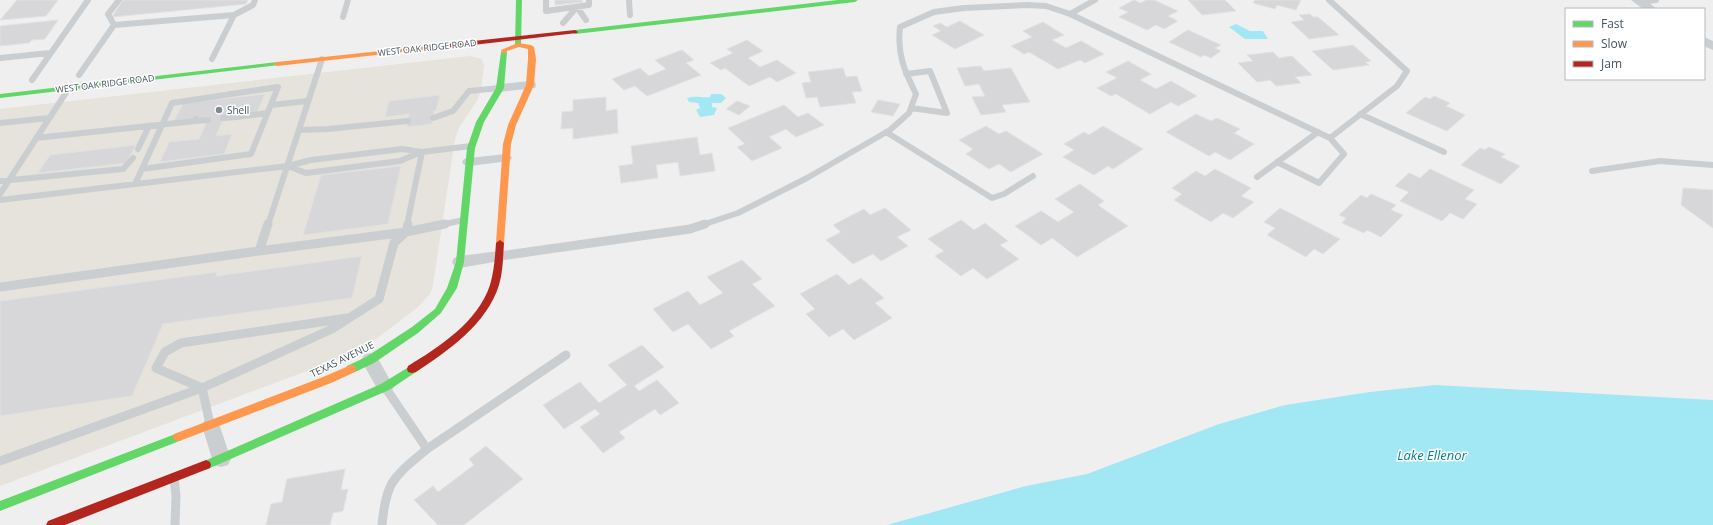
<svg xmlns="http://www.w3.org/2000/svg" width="1713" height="525" font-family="'Open Sans',sans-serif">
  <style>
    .commercial { fill: #e6e2dc }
    .water { fill: #a1e8f4 }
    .building { fill: #d7d7d9; stroke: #e1e1e2 }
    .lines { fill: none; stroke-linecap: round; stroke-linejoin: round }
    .lane-far1 { stroke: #cbced0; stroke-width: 6 }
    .lane { stroke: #cbced0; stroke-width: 9 }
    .street { fill: #cbced0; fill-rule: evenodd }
    .fast { fill: #63d668; fill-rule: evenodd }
    .slow { fill: #ff974d; fill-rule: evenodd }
    .jam { fill: #b3261e; fill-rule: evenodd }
    .poi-dot { fill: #808a91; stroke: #fff; stroke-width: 1.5 }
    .labels { text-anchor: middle; stroke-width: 3; stroke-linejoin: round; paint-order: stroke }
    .far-street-label { font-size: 9px; fill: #44535e; stroke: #fff }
    .poi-label { font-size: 10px; fill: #44535e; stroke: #fff; text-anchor: start }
    .street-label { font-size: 10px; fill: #44535e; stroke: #fff }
    .near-water-label { font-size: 13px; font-style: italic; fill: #037f94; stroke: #fff }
  </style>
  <rect width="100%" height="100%" fill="#f0efef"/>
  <!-- commercial -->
  <path class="commercial" d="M 470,56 L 482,59 L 484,65 L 481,90 L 478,99 L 459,128 L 455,139 L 433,285 L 430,294 L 418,307 L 376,339 L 347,356 L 0,486 L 0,109 Z"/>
  <!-- water -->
  <path class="water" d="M 1236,24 L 1250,31 L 1263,31 L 1268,39 L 1245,39 L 1229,27 Z
    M 711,94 L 721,94 L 726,98 L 721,103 L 712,103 L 712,107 L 717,108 L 714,115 L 700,117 L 696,110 L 700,108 L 698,103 L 689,102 L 687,98 C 696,95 702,98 710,97 Z
    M 1435,385 L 1713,400 L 1713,525 L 887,525 L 1026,486 L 1087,474 L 1219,424 L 1285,405 L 1370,392 Z"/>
  <!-- building -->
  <path class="building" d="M 17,0 L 58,0 L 46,16 L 0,20 Z
    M 123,0 L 248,0 L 246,4 L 112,17 Z
    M 555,0 L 582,0 L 582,2 L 555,5 Z
    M 1134,0 L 1141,3 L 1146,0 L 1154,0 L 1178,11 L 1168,16 L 1178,21 L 1164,29 L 1156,25 L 1147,30 L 1119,17 L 1128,12 L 1119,8 Z
    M 1188,0 L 1225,0 L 1236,11 L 1202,15 Z
    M 1255,0 L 1301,0 L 1296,10 L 1277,5 L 1275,9 L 1253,3 Z
    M 1310,14 L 1313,17 L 1318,17 L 1339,35 L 1309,39 L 1291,22 L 1304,20 L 1299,15 Z
    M 58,20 L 45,39 L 32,40 L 29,43 L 0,46 L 0,26 Z
    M 960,21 L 984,35 L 955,49 L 932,35 L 941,31 L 933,26 L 940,23 L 947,27 Z
    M 1043,22 L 1064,35 L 1052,40 L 1066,48 L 1081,41 L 1104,54 L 1085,63 L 1080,60 L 1058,69 L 1029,52 L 1024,54 L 1011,46 L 1032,37 L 1023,31 Z
    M 1188,30 L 1221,45 L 1215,48 L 1221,51 L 1211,58 L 1204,55 L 1201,57 L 1169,42 Z
    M 747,40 L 763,51 L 748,58 L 760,67 L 777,60 L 796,73 L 777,82 L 770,77 L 749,86 L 725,68 L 721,70 L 710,63 L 733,53 L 727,49 Z
    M 1353,45 L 1371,61 L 1365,62 L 1369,65 L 1333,70 L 1312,51 Z
    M 682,50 L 694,60 L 686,63 L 701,75 L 647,96 L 635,86 L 624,90 L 612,79 L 640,68 L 649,76 L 666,69 L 655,60 Z
    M 1273,52 L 1279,58 L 1292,56 L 1312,75 L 1295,77 L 1301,83 L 1276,86 L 1270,80 L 1257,82 L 1238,63 L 1253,61 L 1247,55 Z
    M 1128,61 L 1151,74 L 1140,80 L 1156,89 L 1171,81 L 1197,96 L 1178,106 L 1171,102 L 1150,114 L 1116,94 L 1111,96 L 1097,88 L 1117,78 L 1106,72 Z
    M 981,66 L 984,71 L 1011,68 L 1030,102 L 1002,105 L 1006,112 L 981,115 L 972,97 L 985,96 L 979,84 L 965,86 L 957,68 Z
    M 843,68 L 846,77 L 857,76 L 862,91 L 852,92 L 856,103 L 820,107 L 817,97 L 806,98 L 802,83 L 811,82 L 808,72 Z
    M 265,94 L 257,112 L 225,115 L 216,136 L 232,134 L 224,154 L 160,162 L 169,142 L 199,139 L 209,117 L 174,121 L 183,103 Z
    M 440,95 L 436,110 L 434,111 L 432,124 L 407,127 L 409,114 L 385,117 L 389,101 Z
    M 1434,96 L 1450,103 L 1446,106 L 1465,115 L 1447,131 L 1406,113 L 1425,97 L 1430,99 Z
    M 606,97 L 606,111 L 617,109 L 618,133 L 573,139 L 573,128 L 561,129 L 562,112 L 573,111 L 573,100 Z
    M 878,100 L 900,104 L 893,116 L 871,112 Z
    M 737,101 L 750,106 L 739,115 L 726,109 Z
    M 784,105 L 798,117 L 808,113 L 824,125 L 796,137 L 786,129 L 769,137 L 782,148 L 752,161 L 737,147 L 745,144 L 728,128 Z
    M 1196,114 L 1211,121 L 1217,118 L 1240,129 L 1234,133 L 1254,144 L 1230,160 L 1215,152 L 1209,156 L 1166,132 Z
    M 986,126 L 999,134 L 1006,131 L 1043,154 L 1011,172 L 999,164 L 989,169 L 966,154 L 973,149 L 959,140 Z
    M 1103,126 L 1143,149 L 1113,169 L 1108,166 L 1094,175 L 1063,157 L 1074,150 L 1064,144 L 1084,132 L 1089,135 Z
    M 697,137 L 700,155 L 712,153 L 715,171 L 680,176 L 678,162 L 656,165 L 658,178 L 621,183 L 619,166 L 633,164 L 631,146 Z
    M 136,145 L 126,163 L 38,173 L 50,155 Z
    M 1489,147 L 1505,154 L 1501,157 L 1520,166 L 1501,184 L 1461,165 L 1480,148 L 1485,150 Z
    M 401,166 L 388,224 L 303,235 L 321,175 Z
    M 1215,169 L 1251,188 L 1241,196 L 1254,202 L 1233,218 L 1223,213 L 1211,222 L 1174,200 L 1182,194 L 1172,188 L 1196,171 L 1205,176 Z
    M 1430,169 L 1474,190 L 1465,199 L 1477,204 L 1463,219 L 1450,213 L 1442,221 L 1400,201 L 1409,192 L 1395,186 L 1409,173 L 1420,178 Z
    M 1080,184 L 1104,201 L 1098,205 L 1128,226 L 1077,257 L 1052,238 L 1041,245 L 1015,226 L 1041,211 L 1058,222 L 1074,212 L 1055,199 Z
    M 1683,188 L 1713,190 L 1713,228 L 1681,205 Z
    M 1371,194 L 1396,205 L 1391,210 L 1403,215 L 1381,237 L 1367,230 L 1364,233 L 1342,223 L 1346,218 L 1339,215 L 1361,195 L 1367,198 Z
    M 885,208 L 911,230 L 897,237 L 908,246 L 881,261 L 873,254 L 853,264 L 826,240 L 841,232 L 833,225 L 864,209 L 870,215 Z
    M 1280,208 L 1340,239 L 1323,254 L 1314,249 L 1306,257 L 1267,235 L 1275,228 L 1264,222 Z
    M 961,220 L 974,230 L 985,223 L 1008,241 L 1000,245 L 1019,259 L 987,279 L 973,268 L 961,276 L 935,256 L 944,251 L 928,239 Z
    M 362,256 L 352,298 L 163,324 L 132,396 L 0,416 L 0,301 L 217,272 L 216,276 Z
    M 742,260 L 762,279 L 752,284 L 775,306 L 729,331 L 734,336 L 711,349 L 688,324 L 673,332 L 653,309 L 688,291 L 700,305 L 723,293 L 707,277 Z
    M 837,274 L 849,285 L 861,278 L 884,298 L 875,303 L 892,318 L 854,340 L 843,329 L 829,337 L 806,314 L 815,309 L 800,294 Z
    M 642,345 L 664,367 L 634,386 L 639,391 L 657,380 L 679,403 L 660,415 L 655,409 L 619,432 L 625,438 L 603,453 L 580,427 L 600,414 L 595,409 L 564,429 L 543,405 L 580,382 L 599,403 L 627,385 L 608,365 Z
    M 486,446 L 523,479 L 464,525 L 438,525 L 414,500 L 433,486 L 438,492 L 474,465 L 469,459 Z
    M 345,469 L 341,490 L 348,489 L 343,511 L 333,513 L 330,525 L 266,525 L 271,504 L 282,502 L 287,479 Z"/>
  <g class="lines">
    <!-- lane-far1 -->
    <path class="lane-far1" d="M 546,0 L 546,11 L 589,5 L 589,0
      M 629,0 L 630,15
      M 1329,0 L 1407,71 L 1397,86 L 1330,138
      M 1640,2 L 1656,0
      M 1070,14 L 1095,0
      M 234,15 L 253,5 L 255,0
      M 343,17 L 348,0
      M 563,23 L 577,7 L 586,20
      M 114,25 L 108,14 L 119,0
      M 0,58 L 50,53
      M 906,74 L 930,71 L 947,113 L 911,108
      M 79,75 L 114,25 L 234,15 L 212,59
      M 32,80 L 88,0
      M 278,87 L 251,154 L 142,169 L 172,103 Z
      M 271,105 L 308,101
      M 238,114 L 236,117 L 267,113
      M 1360,114 L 1444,152
      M 223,118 L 236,117
      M 433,118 L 453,111 L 469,91 L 500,88
      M 195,121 L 208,120
      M 0,123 L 49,118
      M 299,130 L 328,129 L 408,121
      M 886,132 L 992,198 L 1004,194 L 1033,176
      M 36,138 L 195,121 L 196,119
      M 138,149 L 149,126
      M 288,166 L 306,173 L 400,161 L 421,152
      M 1592,171 L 1660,161 L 1713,165
      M 1257,177 L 1318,132
      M 0,181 L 123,169 L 133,158
      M 135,184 L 142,169
      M 0,194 L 69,88
      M 0,200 L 288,166 L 311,160 L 402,149 L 422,152 L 471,146
      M 268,225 L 322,59
      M 407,225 L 422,152
      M 440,225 L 464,220
      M 702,225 L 738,213 L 807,178 L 890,130 L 909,113 L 916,94 C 904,70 897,54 900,27 L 934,12 L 964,8 L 1027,5 L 1046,6 L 1070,14 L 1330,138 L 1344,154 L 1319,183 L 1277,162"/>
    <!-- lane -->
    <path class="lane" d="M 259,251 L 406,232 L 445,224
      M 500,256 L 690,229 L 705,224
      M 0,287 L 259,251 L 268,224
      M 385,387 L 427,449 L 566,355
      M 202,388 L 156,368 L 165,352 L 181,343 L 347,318
      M 210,424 L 202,388 L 332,329 L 379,299 L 394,243 L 406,232 L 408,224
      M 0,461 L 202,388
      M 174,478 L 176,496 L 175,525
      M 382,525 C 386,480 394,477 427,449"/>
    <!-- street -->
    <path class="street" d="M 1631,0 L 1645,0 L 1657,9 L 1643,9 Z
      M 1704,37 L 1713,41 L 1713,50 L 1704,46 Z
      M 530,81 L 535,82 L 536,85 L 535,88 L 500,92 L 495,91 L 494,88 L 495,85 L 500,84 Z
      M 505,154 L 510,155 L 512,158 L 510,161 L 469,166 L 464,165 L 462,162 L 464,159 L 469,158 Z
      M 499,251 L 505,252 L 507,256 L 505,260 L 460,268 L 454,266 L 452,262 L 454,258 L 460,256 Z
      M 370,353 L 376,355 L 394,387 L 391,392 L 385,394 L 379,392 L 361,360 L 364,355 Z
      M 211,418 L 218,421 L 231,459 L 228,465 L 221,467 L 214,465 L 202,426 L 204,421 Z"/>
    <!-- fast -->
    <path class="fast" d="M 516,0 L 522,0 L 521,45 L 518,47 L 515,45 Z
      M 838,0 L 858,0 L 855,2 L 575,34 L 572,32 L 575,30 Z
      M 504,50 L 507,52 L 504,88 L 484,122 L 475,148 L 464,262 L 457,288 L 441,313 L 418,333 L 374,363 L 355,372 L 351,373 L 347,372 L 346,369 L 347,366 L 366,357 L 412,327 L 435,309 L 447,288 L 456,262 L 467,148 L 476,122 L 496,88 L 501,52 Z
      M 277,62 L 279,63 L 279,65 L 0,98 L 0,94 Z
      M 412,365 L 416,366 L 417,369 L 416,372 L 389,390 L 210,468 L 206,470 L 202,468 L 201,465 L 202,462 L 381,384 Z
      M 178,433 L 182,434 L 183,437 L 182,440 L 0,511 L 0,501 Z"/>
    <!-- slow -->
    <path class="slow" d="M 518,43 L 531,45 L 534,47 L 536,59 L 534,85 L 516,125 L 511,144 L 504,243 L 500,246 L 496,243 L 503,144 L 508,125 L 526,85 L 528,59 L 528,49 L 519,47 L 507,51 L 506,53 L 502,53 L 501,50 Z
      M 446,44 L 448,45 L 448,47 L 277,66 L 273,64 L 277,62 Z
      M 351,365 L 355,366 L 356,369 L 355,372 L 331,383 L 182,440 L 178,441 L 174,440 L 173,437 L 174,434 L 323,377 Z"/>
    <!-- jam -->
    <path class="jam" d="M 575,30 L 578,32 L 577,33 L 446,48 L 443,46 L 446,44 Z
      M 500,240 L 504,243 C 503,257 503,272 499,285 C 487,324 448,351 416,372 L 412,373 L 408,372 L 407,369 L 408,366 C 439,347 478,322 490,285 C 494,272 495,257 496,243 Z
      M 206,460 L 210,462 L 211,465 L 210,468 L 65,525 L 46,525 L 48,521 Z"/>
  </g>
  <!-- markers -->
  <circle class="poi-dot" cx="219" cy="110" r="4"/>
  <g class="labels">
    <!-- far-street labels -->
    <g class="far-street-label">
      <text transform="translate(427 48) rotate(-6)" y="3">WEST OAK RIDGE ROAD</text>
      <text transform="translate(105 84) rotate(-7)" y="3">WEST OAK RIDGE ROAD</text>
    </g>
    <!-- poi labels -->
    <g class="poi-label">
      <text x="227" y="114">Shell</text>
    </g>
    <!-- street labels -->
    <g class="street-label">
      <text transform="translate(342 359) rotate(-26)" y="4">TEXAS AVENUE</text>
    </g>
    <!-- near-water labels -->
    <g class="near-water-label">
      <text x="1432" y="460">Lake Ellenor</text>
    </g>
  </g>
  <!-- legend -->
  <rect x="1565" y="8" width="140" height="72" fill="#ffffff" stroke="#b4babf"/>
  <rect x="1573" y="21" width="20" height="6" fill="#63d668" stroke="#b4babf"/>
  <text x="1601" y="28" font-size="12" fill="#44535e">Fast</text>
  <rect x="1573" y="41" width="20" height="6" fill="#ff974d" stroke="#b4babf"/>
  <text x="1601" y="48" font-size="12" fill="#44535e">Slow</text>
  <rect x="1573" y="61" width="20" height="6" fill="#b3261e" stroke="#b4babf"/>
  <text x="1601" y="68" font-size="12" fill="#44535e">Jam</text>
</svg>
